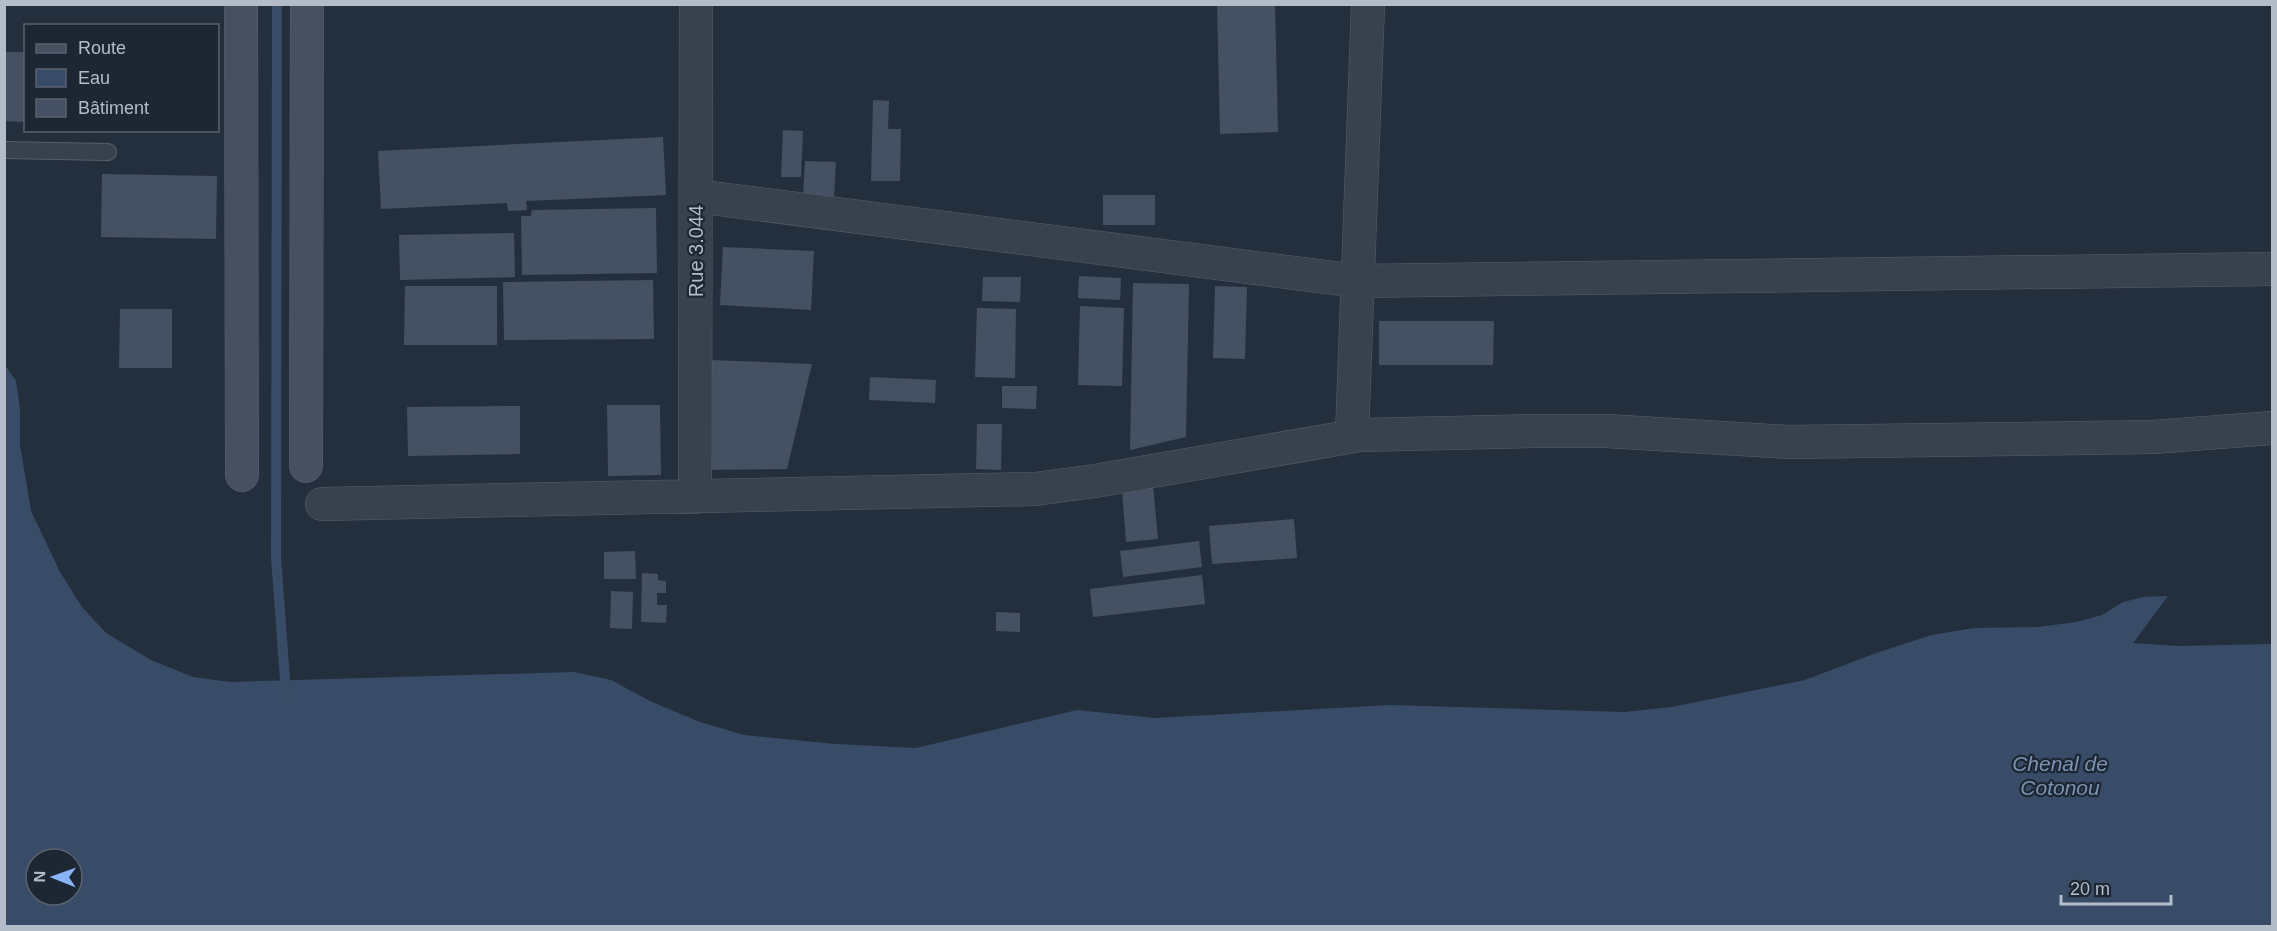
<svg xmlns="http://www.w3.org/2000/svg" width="2277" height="931" font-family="Arial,sans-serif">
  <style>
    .water { fill: #394c67; fill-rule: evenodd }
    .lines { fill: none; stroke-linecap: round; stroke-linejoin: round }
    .stream { stroke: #394c67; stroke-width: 10 }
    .building { fill: #455162 }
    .lane-casing { stroke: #565f6c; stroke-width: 18 }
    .street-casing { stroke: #565f6c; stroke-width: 34 }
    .secondary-casing { stroke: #565f6c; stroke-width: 34 }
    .lane { stroke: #38414e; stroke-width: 16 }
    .street { stroke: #38414e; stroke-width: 33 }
    .secondary { stroke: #465061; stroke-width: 33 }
    .labels { text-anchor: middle; stroke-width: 4.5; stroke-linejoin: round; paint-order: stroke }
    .street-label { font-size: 20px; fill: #b4bcc9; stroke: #1d2633 }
    .water-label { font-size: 21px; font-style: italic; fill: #7c92b1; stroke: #1d2633 }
  </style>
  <rect width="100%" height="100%" fill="#242f3e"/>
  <!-- water -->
  <path class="water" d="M 5,365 L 16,381 L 20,410 L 20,445 L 31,511 L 60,572 L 82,607 L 106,633 L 151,660 L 193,677 L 230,682 L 574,672 L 611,680 L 652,702 L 700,722 L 744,735 L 835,744 L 916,748 L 1077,710 L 1155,718 L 1390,705 L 1624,712 L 1672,707 L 1805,680 L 1879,652 L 1932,635 L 1974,628 L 2038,627 L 2076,622 L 2102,615 L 2123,602 L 2144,597 L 2168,596 L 2133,643 L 2177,646 L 2272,644 L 2272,926 L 5,926 ZM 36,859 L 72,859 L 72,895 L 36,895 Z"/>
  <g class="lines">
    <!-- stream -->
    <path class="stream" d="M 277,4 L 276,557 L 286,694"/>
  </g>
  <!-- building -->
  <path class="building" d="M 1217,4 L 1275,4 L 1278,132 L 1220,134 Z
    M 4,52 L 26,52 L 26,122 L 4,121 Z
    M 873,100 L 889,101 L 888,129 L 901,129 L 900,181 L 871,181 Z
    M 783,130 L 803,131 L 801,177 L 781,177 Z
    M 663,137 L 666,195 L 526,201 L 527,210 L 508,211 L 507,203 L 381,209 L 378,151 Z
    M 805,161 L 836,162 L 834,197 L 803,196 Z
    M 102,174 L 217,176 L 216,239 L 101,237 Z
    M 1103,195 L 1155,195 L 1155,225 L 1103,225 Z
    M 656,208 L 657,273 L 522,275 L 521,216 L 531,216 L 532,210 Z
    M 514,233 L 515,277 L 400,280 L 399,235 Z
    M 723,247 L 814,251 L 811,310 L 720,305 Z
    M 1079,276 L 1121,278 L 1120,300 L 1078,298 Z
    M 983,277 L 1021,277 L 1020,302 L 982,301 Z
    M 653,280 L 654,339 L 504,340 L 503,282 Z
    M 1133,283 L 1189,284 L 1186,437 L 1130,450 Z
    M 405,286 L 497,286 L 497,345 L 404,345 Z
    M 1215,286 L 1247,287 L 1245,359 L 1213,358 Z
    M 1080,306 L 1124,308 L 1122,386 L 1078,385 Z
    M 977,308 L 1016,309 L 1015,378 L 975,377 Z
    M 120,309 L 172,309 L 172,368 L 119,368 Z
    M 1379,321 L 1494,321 L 1493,365 L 1379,365 Z
    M 710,360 L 812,364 L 787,469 L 705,470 Z
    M 870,377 L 936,380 L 935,403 L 869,400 Z
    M 1002,386 L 1037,386 L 1036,409 L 1002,408 Z
    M 607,405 L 660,405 L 661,475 L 608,476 Z
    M 520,406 L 520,454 L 408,456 L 407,407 Z
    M 977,424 L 1002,424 L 1001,470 L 976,469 Z
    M 1152,474 L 1158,539 L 1126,542 L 1121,477 Z
    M 1294,519 L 1297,558 L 1212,564 L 1209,526 Z
    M 1199,541 L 1202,567 L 1123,577 L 1120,551 Z
    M 635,551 L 636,579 L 604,579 L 604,552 Z
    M 642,573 L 658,574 L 658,580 L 666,581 L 666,593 L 657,593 L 657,605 L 667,605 L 666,623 L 641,622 Z
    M 1202,575 L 1205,604 L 1093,617 L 1090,589 Z
    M 611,591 L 633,592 L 632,629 L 610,628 Z
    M 996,612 L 1020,613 L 1020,632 L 996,631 Z"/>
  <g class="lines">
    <defs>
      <path id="lane" d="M 4,150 L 108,152"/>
      <path id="street" d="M 696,196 L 1357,281 L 2272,269
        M 1352,435 L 1368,4
        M 695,497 L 696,4
        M 322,504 L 1035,489 L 1095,481 L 1360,435 L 1532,431 L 1607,431 L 1788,442 L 2153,437 L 2272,428"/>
      <path id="secondary" d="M 241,4 L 242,475
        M 306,466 L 307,4"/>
    </defs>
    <!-- lane casing -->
    <use href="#lane" class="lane-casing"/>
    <!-- street casing -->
    <use href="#street" class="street-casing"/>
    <!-- secondary casing -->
    <use href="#secondary" class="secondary-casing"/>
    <!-- lane -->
    <use href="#lane" class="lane"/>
    <!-- street -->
    <use href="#street" class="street"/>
    <!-- secondary -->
    <use href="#secondary" class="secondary"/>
  </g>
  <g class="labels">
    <!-- street labels -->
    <g class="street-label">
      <text transform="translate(696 251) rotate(-90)" y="7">Rue 3.044</text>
    </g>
    <!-- water labels -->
    <g class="water-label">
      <text x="2060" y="771">Chenal de<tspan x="2060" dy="24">Cotonou</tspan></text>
    </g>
  </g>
  <!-- border -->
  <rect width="2277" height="931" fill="none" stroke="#b4bcc9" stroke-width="12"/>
  <!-- legend -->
  <rect x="24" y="24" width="195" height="108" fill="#1d2633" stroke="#59626f" stroke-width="1.5"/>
  <rect x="36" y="44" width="30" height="9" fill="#465061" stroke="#59626f" stroke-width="1.5"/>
  <text x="78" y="54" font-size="18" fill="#b4bcc9">Route</text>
  <rect x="36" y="69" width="30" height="18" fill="#394c67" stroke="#59626f" stroke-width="1.5"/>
  <text x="78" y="84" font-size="18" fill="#b4bcc9">Eau</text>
  <rect x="36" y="99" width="30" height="18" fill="#455162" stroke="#59626f" stroke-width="1.5"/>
  <text x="78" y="114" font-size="18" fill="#b4bcc9">Bâtiment</text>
  <!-- north arrow -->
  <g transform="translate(54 877) rotate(271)"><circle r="28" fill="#1d2633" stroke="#59626f" stroke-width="1.5"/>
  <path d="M0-4.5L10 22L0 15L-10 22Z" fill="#8ab4f8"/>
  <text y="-9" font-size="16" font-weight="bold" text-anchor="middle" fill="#b4bcc9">N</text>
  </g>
  <!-- scale -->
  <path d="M2061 895v9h110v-9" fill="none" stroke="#b4bcc9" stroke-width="3"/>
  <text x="2070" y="895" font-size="18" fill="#b4bcc9" stroke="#1d2633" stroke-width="4.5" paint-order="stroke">20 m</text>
</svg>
